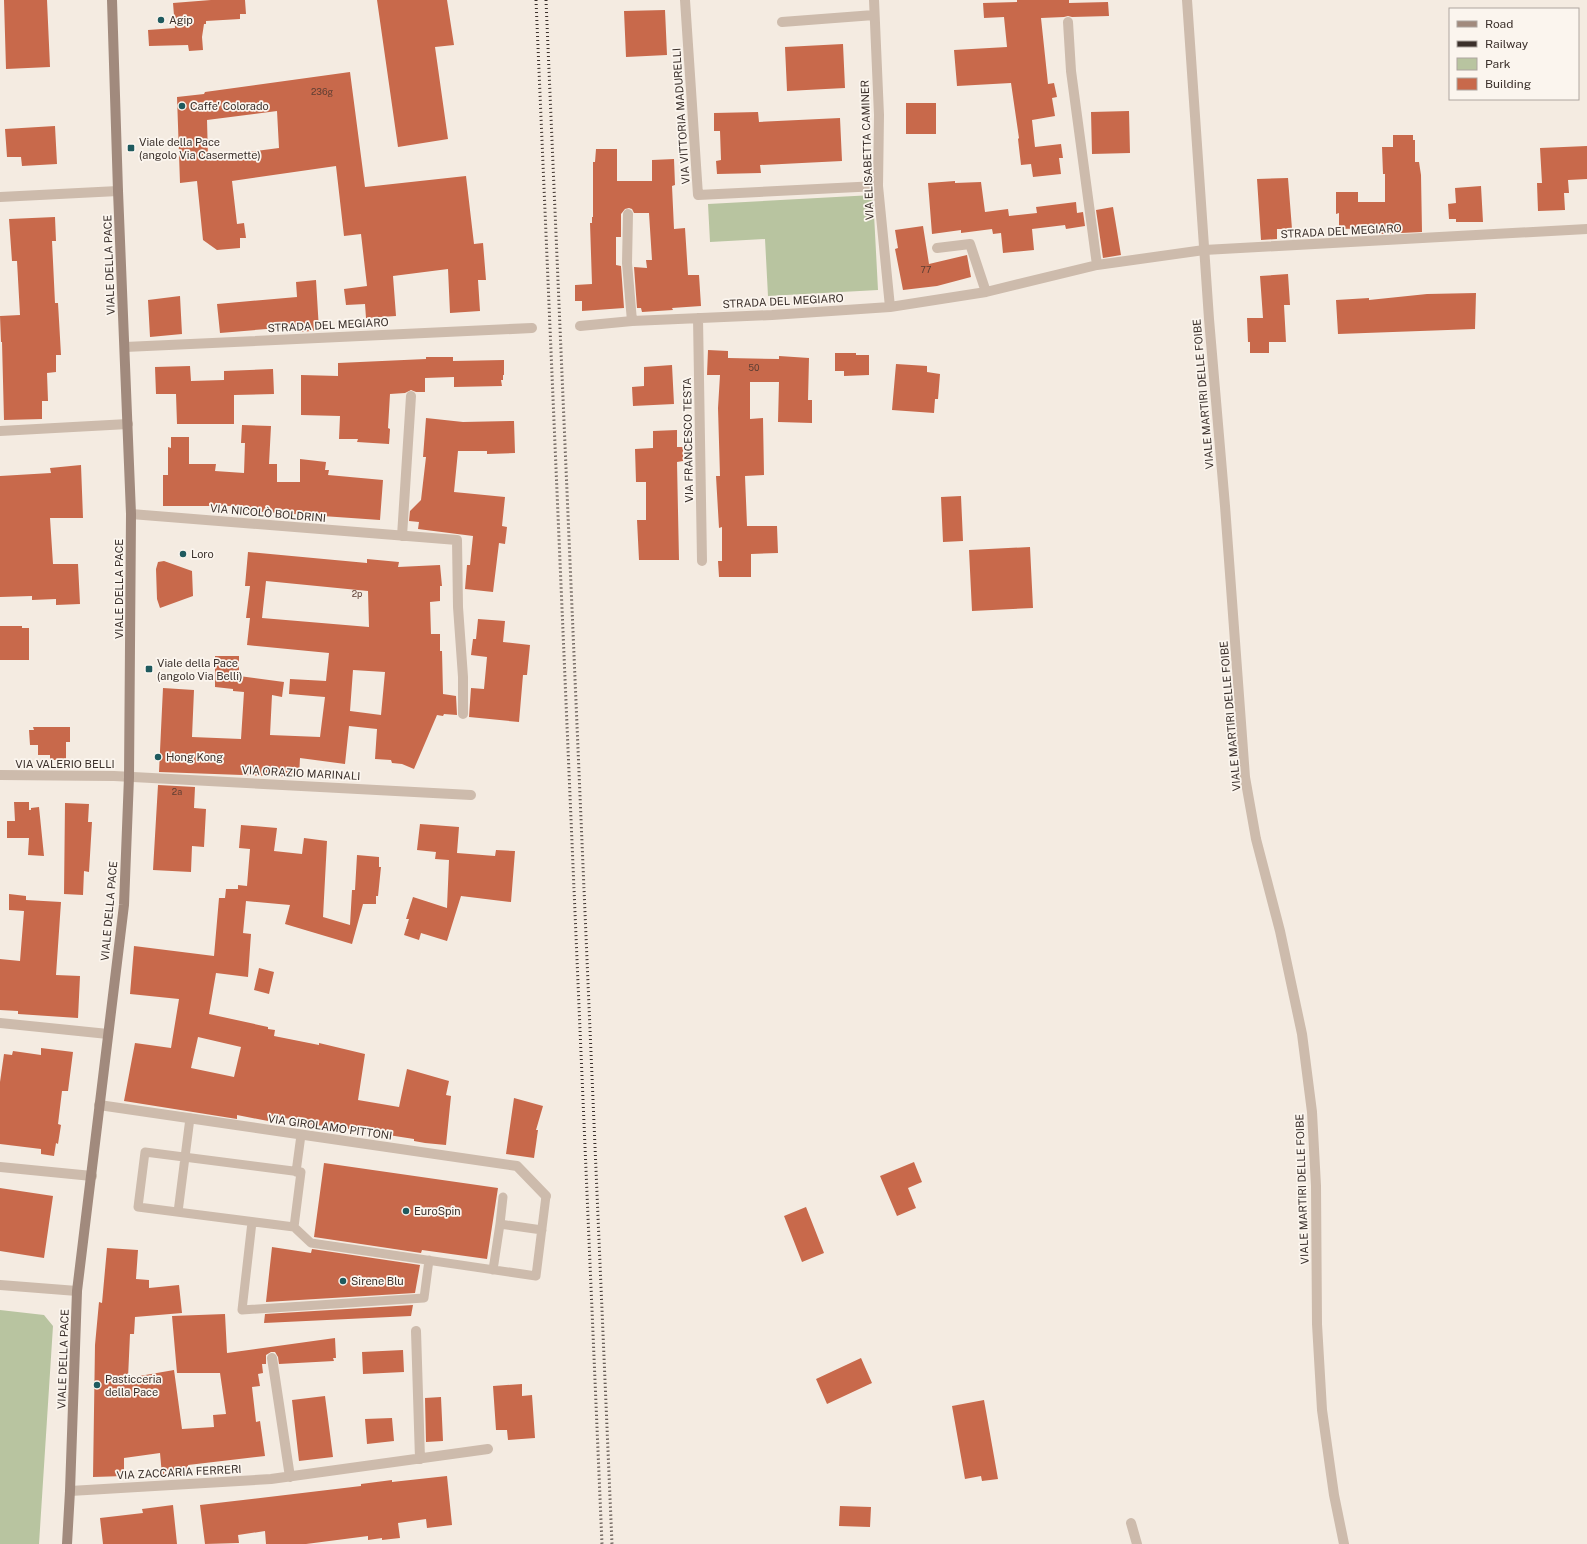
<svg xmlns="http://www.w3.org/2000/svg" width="1587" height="1544" font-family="'Public Sans',sans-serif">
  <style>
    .green { fill: #b8c4a0 }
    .building { fill: #c8694b; fill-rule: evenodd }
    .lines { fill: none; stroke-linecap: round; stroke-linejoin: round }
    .service { stroke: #cdbbac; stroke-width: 9 }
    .minor { stroke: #cdbbac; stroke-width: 10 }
    .tertiary { stroke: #cdbbac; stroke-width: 10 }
    .secondary { stroke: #a18a7d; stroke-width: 10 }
    .rail { stroke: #3b302b; stroke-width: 3; stroke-dasharray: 1 3; stroke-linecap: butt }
    .poi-dot { fill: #1f5a5e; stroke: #fbf5ee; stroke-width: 1.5 }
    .labels { text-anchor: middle; stroke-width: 3.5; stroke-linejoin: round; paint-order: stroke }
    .number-label { font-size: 9px; fill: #5e3e33 }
    .poi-label { font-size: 11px; fill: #3b302b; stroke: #fbf5ee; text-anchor: start }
    .street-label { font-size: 11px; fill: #3b302b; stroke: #fbf5ee }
  </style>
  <rect width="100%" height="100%" fill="#f4ebe1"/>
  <!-- green -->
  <path class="green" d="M 873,195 L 878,290 L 768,296 L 765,239 L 710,242 L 708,204 Z
    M 0,1310 L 44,1315 L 53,1326 L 39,1544 L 0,1544 Z"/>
  <!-- building -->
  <path class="building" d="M 4,0 L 47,0 L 50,67 L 6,69 Z
    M 211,0 L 245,0 L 246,14 L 240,14 L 240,19 L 206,21 L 206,24 L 204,24 L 202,37 L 203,50 L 189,51 L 188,45 L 149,46 L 148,30 L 175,28 L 173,3 Z
    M 377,0 L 447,0 L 454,45 L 435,47 L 448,139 L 398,147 Z
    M 1017,0 L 1069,0 L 1069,3 L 1108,2 L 1109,16 L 1072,17 L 1068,16 L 1064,17 L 1041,18 L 1048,84 L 1054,83 L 1057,97 L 1052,98 L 1055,116 L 1032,120 L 1035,147 L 1061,144 L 1063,158 L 1059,158 L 1061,174 L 1033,177 L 1031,164 L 1021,165 L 1018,139 L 1019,138 L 1011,83 L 957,86 L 954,50 L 1007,47 L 1004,17 L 984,18 L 983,3 L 1017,2 Z
    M 665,10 L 667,55 L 626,57 L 624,11 Z
    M 843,44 L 845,88 L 787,91 L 785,47 Z
    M 350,72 L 365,187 L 466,176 L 474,244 L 483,243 L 486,280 L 478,280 L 480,311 L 450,313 L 448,269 L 393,276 L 396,316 L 366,318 L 365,304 L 346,305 L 344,289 L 367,286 L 361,234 L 344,236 L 336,166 L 232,181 L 237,224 L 244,223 L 246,238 L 240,238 L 240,248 L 217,250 L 203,240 L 197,181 L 180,183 L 177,97 L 204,94 L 205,92 ZM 277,111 L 279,148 L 208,157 L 207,120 Z
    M 906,103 L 936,103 L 936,134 L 906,134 Z
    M 1129,111 L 1130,153 L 1092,154 L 1091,112 Z
    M 758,112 L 759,122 L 840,118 L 842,161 L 760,165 L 761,173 L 717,174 L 716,161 L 721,160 L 720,131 L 714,131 L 714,113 Z
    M 55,126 L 57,164 L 22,166 L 21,157 L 7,157 L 5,129 Z
    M 1393,135 L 1413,135 L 1413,140 L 1415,140 L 1415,162 L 1419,162 L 1421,175 L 1422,232 L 1380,234 L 1380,228 L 1339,229 L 1339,213 L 1336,214 L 1336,192 L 1358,192 L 1358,202 L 1385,202 L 1385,174 L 1383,174 L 1382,147 L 1393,147 Z
    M 1587,146 L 1587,179 L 1568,180 L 1569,193 L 1564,193 L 1565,210 L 1538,211 L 1537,183 L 1542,183 L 1540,148 Z
    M 596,149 L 617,149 L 617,181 L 652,181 L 652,160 L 674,159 L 675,185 L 672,186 L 674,229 L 685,228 L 688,275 L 699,275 L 701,306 L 672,308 L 673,310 L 642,312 L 641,308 L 637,308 L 634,267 L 647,268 L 646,260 L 652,260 L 649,213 L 634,213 L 632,209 L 629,208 L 625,209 L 621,214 L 621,237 L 616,237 L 616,265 L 621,266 L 624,308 L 582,311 L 582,301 L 575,301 L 575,285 L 592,284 L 590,223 L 592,223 L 592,217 L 593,217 L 593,162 L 595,162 Z
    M 1288,178 L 1292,229 L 1277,229 L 1277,239 L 1261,240 L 1257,179 Z
    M 955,181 L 955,183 L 981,182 L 985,212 L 1008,209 L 1009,216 L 1037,213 L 1036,207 L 1076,202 L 1077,213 L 1083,212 L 1085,226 L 1066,229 L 1065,225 L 1032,229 L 1034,250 L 1003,253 L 1001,233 L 993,234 L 992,229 L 961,233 L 961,230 L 932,234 L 928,183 Z
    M 1481,186 L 1483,222 L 1456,222 L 1456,219 L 1449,219 L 1448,204 L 1456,203 L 1455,188 Z
    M 1113,207 L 1121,255 L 1103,258 L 1096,210 Z
    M 55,217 L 56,241 L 52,241 L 55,303 L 58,303 L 61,355 L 56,355 L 56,372 L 47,373 L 48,401 L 42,401 L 42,419 L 4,420 L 2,342 L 1,342 L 0,316 L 20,315 L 17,261 L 12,261 L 9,219 Z
    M 923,226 L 929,264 L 967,255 L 971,277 L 937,286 L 903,290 L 895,249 L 898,248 L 895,230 Z
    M 1288,274 L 1290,305 L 1284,305 L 1286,342 L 1269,342 L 1269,353 L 1250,353 L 1250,342 L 1248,342 L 1247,318 L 1263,318 L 1260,276 Z
    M 316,280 L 319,330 L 302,332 L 302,326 L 220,333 L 217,304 L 297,297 L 296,282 Z
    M 1476,293 L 1475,329 L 1338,334 L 1336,300 L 1369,298 L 1369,300 L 1427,294 Z
    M 180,296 L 182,334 L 150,337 L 148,300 Z
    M 708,350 L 728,351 L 728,358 L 779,359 L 779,356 L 809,358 L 808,400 L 812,400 L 812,423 L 778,422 L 779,382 L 750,382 L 750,419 L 763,418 L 764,475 L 745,476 L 747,526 L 777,526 L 778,553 L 751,554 L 751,577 L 719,577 L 718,561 L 722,561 L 722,527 L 719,528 L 716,476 L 720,476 L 718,408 L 720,375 L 707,375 Z
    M 835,353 L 856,353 L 856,355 L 869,355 L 869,375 L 844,376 L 844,371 L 835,371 Z
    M 426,357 L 453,357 L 453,361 L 504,360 L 504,375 L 503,375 L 503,380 L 501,380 L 502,386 L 454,387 L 454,377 L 425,378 L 425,392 L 416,392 L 411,390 L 405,393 L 390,394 L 388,428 L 390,429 L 389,444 L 357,442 L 358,439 L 339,439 L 340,416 L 301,415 L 301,375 L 338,376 L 338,363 L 426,359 Z
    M 896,364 L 927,366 L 927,372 L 940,374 L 938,399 L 935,399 L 934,413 L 892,410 Z
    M 672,365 L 674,404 L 633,406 L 632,387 L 644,386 L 644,367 Z
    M 190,366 L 191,381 L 224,380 L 224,371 L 273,369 L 274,394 L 234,395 L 234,424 L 177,424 L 176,394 L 156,394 L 155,367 Z
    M 426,418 L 463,422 L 514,421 L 515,453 L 487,454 L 487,451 L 458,451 L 454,492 L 505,497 L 502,526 L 507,527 L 505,544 L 499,543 L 493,592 L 465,589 L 467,565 L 470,565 L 473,536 L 418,529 L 419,522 L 409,521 L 410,511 L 421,500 L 426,457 L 423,457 Z
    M 242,425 L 271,426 L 269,464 L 277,464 L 277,482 L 300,482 L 300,459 L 326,462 L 325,470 L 329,470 L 328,475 L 383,480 L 380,520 L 237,510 L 237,506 L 163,506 L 163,475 L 168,475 L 168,447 L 171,448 L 171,437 L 189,437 L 189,464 L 216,464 L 215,471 L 244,473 L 245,443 L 241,443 Z
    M 677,430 L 677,447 L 683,447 L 683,461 L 677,462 L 679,560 L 639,560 L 637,520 L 646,520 L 646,482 L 636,482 L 635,449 L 653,448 L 653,431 Z
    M 81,465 L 83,518 L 50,518 L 53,564 L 78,564 L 80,604 L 56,605 L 56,599 L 32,600 L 32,596 L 0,597 L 0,476 L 51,473 L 50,468 Z
    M 961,496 L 963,541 L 943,542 L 941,497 Z
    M 1030,547 L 1033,608 L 972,611 L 969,550 Z
    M 248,552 L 367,563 L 367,559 L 399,562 L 398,567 L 440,565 L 442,586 L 440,586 L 440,601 L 430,602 L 431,634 L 440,634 L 440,651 L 442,651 L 443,694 L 456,696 L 457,715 L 444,714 L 443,716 L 437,715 L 414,769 L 402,764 L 392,763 L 391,760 L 375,759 L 377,729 L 349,726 L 345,764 L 300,758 L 299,777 L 159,772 L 163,688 L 194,690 L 192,737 L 241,739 L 244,692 L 233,691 L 233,689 L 215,687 L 215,656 L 239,656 L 239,676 L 284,682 L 282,697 L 272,695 L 270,735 L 320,737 L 325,697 L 289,694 L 290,679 L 326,681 L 329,653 L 247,645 L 250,618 L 246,618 L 250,586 L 245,586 ZM 266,581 L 368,591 L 369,627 L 262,618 ZM 353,670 L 385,672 L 381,715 L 350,711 Z
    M 164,561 L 192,571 L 193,596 L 160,608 L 157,599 L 156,569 L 158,562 Z
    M 478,619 L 505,621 L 503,642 L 530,645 L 527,675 L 523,675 L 519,722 L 469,717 L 471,688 L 484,689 L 487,657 L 471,655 L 473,639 L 476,639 Z
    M 0,626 L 22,626 L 22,628 L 29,628 L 29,660 L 0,660 Z
    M 33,727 L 70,727 L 70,742 L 66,742 L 66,760 L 50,760 L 50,755 L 38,755 L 38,745 L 30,745 L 29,730 L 34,730 Z
    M 158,785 L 195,787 L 194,808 L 206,809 L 204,847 L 192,846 L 191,872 L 153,870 Z
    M 14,802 L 29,802 L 29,810 L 31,810 L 31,808 L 39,807 L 44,856 L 28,855 L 29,838 L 7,838 L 7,821 L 15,821 Z
    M 65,803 L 89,804 L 88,822 L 92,822 L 89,872 L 84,871 L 83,895 L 64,894 Z
    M 420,824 L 459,827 L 457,853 L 495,856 L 496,850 L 515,851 L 511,902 L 461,896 L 447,941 L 421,933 L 419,940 L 404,935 L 409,919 L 406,919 L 413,897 L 447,908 L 449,860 L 435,859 L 436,852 L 417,850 Z
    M 241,825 L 277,828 L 274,851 L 302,854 L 304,838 L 327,841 L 323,917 L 350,925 L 352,890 L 355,890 L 357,855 L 379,857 L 379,867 L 381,867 L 378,896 L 376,896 L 376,904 L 363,904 L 352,944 L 285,924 L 290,905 L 246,901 L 243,933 L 251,934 L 248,977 L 216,973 L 209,1014 L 268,1027 L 268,1029 L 275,1030 L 274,1036 L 319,1045 L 319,1043 L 365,1054 L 358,1100 L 399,1107 L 407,1069 L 449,1081 L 446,1095 L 451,1096 L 446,1145 L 425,1143 L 414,1141 L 414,1139 L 369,1132 L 369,1131 L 306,1124 L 307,1121 L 269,1116 L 268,1121 L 237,1115 L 237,1119 L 124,1101 L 135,1043 L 171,1048 L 179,999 L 130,994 L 134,946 L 214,956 L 219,898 L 225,898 L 226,889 L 238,889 L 238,885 L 247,886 L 250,849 L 239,848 ZM 198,1037 L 241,1047 L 234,1077 L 191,1068 Z
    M 9,894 L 26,896 L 26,900 L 61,902 L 56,975 L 80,976 L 78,1018 L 18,1014 L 18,1011 L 0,1010 L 0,959 L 20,961 L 24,911 L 9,910 Z
    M 259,968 L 274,972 L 269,994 L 254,990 Z
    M 41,1048 L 73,1052 L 68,1091 L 62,1091 L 58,1124 L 61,1125 L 58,1144 L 56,1143 L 54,1156 L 41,1154 L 41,1149 L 0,1144 L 0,1082 L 4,1054 L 12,1055 L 13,1051 L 41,1055 Z
    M 514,1098 L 543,1106 L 536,1130 L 538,1130 L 534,1158 L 506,1154 Z
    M 914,1162 L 922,1182 L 908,1188 L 916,1208 L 897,1216 L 880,1176 Z
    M 324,1163 L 498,1188 L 487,1259 L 422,1250 L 421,1253 L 314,1237 Z
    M 0,1188 L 53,1196 L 44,1258 L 0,1251 Z
    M 806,1207 L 824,1253 L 802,1262 L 784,1216 Z
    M 272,1247 L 311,1253 L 312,1249 L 420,1265 L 415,1293 L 266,1302 Z
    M 107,1248 L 138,1250 L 136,1279 L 149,1280 L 149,1288 L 179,1285 L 182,1313 L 135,1317 L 134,1334 L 130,1334 L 128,1378 L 174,1370 L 182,1429 L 214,1427 L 213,1415 L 226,1414 L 220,1373 L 177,1373 L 172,1316 L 225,1314 L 227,1353 L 335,1338 L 336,1358 L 333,1358 L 334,1361 L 279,1364 L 278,1357 L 275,1352 L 271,1352 L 266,1355 L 266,1364 L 262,1364 L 263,1373 L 258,1374 L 260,1386 L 252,1387 L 256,1422 L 260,1421 L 265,1456 L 188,1465 L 189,1473 L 162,1475 L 160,1453 L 124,1458 L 124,1476 L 93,1477 L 95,1345 L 99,1302 L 102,1303 Z
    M 413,1305 L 411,1316 L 264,1323 L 265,1314 Z
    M 403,1350 L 404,1372 L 363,1374 L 362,1352 Z
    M 861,1358 L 872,1383 L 827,1404 L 816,1379 Z
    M 522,1384 L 522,1396 L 532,1395 L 535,1438 L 508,1440 L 507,1430 L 496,1430 L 493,1386 Z
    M 325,1396 L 333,1457 L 299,1461 L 292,1400 Z
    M 441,1397 L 443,1441 L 426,1442 L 425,1398 Z
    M 984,1400 L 998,1479 L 982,1481 L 981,1476 L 965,1479 L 952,1406 Z
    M 392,1418 L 394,1441 L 367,1444 L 365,1419 Z
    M 447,1476 L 452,1525 L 427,1528 L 426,1519 L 398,1523 L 400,1538 L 382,1540 L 382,1538 L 368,1540 L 368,1536 L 306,1544 L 266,1544 L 265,1531 L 238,1535 L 239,1543 L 205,1544 L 200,1505 L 361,1486 L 361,1484 L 392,1480 L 392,1482 Z
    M 173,1505 L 177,1544 L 103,1544 L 100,1518 L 143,1513 L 142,1509 Z
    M 840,1506 L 871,1507 L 870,1527 L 839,1526 Z"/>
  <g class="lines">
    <!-- service -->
    <path class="service" d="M 145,1152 L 301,1172 L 294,1227 L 138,1207 Z
      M 296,1172 L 301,1135
      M 178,1212 L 190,1118
      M 252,1222 L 242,1310 L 424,1298 L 429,1260
      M 500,1224 L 503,1197
      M 294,1227 L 311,1243 L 536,1276 L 546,1196
      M 493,1270 L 500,1224 L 542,1230"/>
    <!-- minor -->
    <path class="minor" d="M 685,0 L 698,195 L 878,186
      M 874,0 L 879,115 L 878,186 L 890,307
      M 782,22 L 874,15
      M 1068,22 L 1071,71 L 1097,265
      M 0,197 L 118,191
      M 628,214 L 627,263 L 632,321
      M 937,248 L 970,244 L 986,292
      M 698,318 L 702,561
      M 580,326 L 632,321 L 772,315 L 890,307 L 986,292 L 1097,265 L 1204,250 L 1587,229
      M 125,347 L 532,328
      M 0,431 L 128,424
      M 131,514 L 457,540 L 458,607 L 463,677 L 463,714
      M 402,536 L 411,396
      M 0,775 L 114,776 L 471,795
      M 0,1023 L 108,1034
      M 99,1105 L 517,1166 L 546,1196
      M 0,1167 L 92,1176
      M 0,1285 L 77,1291
      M 416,1331 L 420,1459
      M 272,1358 L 290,1477
      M 70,1491 L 271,1479 L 488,1449
      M 1131,1523 L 1137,1544"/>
    <!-- tertiary -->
    <path class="tertiary" d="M 1187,0 L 1209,319 L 1225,506 L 1245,777 L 1256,839 L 1280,931 L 1302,1034 L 1312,1112 L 1316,1186 L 1317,1324 L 1322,1410 L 1334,1495 L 1344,1544"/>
    <!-- secondary -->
    <path class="secondary" d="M 67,1544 L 70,1491 L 77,1291 L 124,905 L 129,777 L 131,514 L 118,191 L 112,0"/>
    <!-- rail -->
    <path class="rail" d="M 536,0 L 602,1544
      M 546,0 L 612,1544"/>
  </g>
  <!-- markers -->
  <g class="poi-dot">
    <circle cx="161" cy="20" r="4"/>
    <circle cx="182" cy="106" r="4"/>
    <rect x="127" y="144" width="8" height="8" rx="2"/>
    <circle cx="183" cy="554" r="4"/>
    <rect x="145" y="665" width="8" height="8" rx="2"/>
    <circle cx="158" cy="757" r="4"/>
    <circle cx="406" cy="1211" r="4"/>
    <circle cx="343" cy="1281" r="4"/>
    <circle cx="97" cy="1385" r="4"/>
  </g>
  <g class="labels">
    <!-- number labels -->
    <g class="number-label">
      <text x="322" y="95">236g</text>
      <text x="926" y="273">77</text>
      <text x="754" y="371">50</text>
      <text x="357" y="597">2p</text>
      <text x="177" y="795">2a</text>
    </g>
    <!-- poi labels -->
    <g class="poi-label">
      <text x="169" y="24">Agip</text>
      <text x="190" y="110">Caffe' Colorado</text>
      <text x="139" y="146">Viale della Pace<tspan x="139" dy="13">(angolo Via Casermette)</tspan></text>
      <text x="191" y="558">Loro</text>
      <text x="157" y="667">Viale della Pace<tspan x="157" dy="13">(angolo Via Belli)</tspan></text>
      <text x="166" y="761">Hong Kong</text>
      <text x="414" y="1215">EuroSpin</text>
      <text x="351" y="1285">Sirene Blu</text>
      <text x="105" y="1383">Pasticceria<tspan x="105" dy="13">della Pace</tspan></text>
    </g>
    <!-- street labels -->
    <g class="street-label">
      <text transform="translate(681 116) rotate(-94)" y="4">VIA VITTORIA MADURELLI</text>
      <text transform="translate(867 150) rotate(-92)" y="4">VIA ELISABETTA CAMINER</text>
      <text transform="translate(1341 231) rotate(-3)" y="4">STRADA DEL MEGIARO</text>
      <text transform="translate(109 265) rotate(-92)" y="4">VIALE DELLA PACE</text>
      <text transform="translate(783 301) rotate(-3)" y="4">STRADA DEL MEGIARO</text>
      <text transform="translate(328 325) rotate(-3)" y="4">STRADA DEL MEGIARO</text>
      <text transform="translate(1203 394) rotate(-95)" y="4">VIALE MARTIRI DELLE FOIBE</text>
      <text transform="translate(688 440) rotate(-91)" y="4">VIA FRANCESCO TESTA</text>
      <text transform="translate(268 513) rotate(5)" y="4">VIA NICOLÒ BOLDRINI</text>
      <text transform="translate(119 589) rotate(-90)" y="4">VIALE DELLA PACE</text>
      <text transform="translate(1230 716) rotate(-95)" y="4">VIALE MARTIRI DELLE FOIBE</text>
      <text x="65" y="768">VIA VALERIO BELLI</text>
      <text transform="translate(301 773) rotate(3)" y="4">VIA ORAZIO MARINALI</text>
      <text transform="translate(109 911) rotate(-85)" y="4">VIALE DELLA PACE</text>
      <text transform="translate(330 1127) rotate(8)" y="4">VIA GIROLAMO PITTONI</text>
      <text transform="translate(1302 1189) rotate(-92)" y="4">VIALE MARTIRI DELLE FOIBE</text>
      <text transform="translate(63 1359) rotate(-88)" y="4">VIALE DELLA PACE</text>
      <text transform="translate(179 1472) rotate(-3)" y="4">VIA ZACCARIA FERRERI</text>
    </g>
  </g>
  <!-- legend -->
  <rect x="1449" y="8" width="130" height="92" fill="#fbf5ee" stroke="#aea6a0"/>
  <rect x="1457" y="21" width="20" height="6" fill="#a18a7d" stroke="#aea6a0"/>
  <text x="1485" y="28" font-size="12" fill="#3b302b">Road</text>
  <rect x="1457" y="41" width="20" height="6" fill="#3b302b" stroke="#aea6a0"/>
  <text x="1485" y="48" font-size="12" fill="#3b302b">Railway</text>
  <rect x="1457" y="58" width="20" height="12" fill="#b8c4a0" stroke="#aea6a0"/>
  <text x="1485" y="68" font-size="12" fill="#3b302b">Park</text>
  <rect x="1457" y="78" width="20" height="12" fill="#c8694b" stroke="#aea6a0"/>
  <text x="1485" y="88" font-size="12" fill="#3b302b">Building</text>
</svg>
